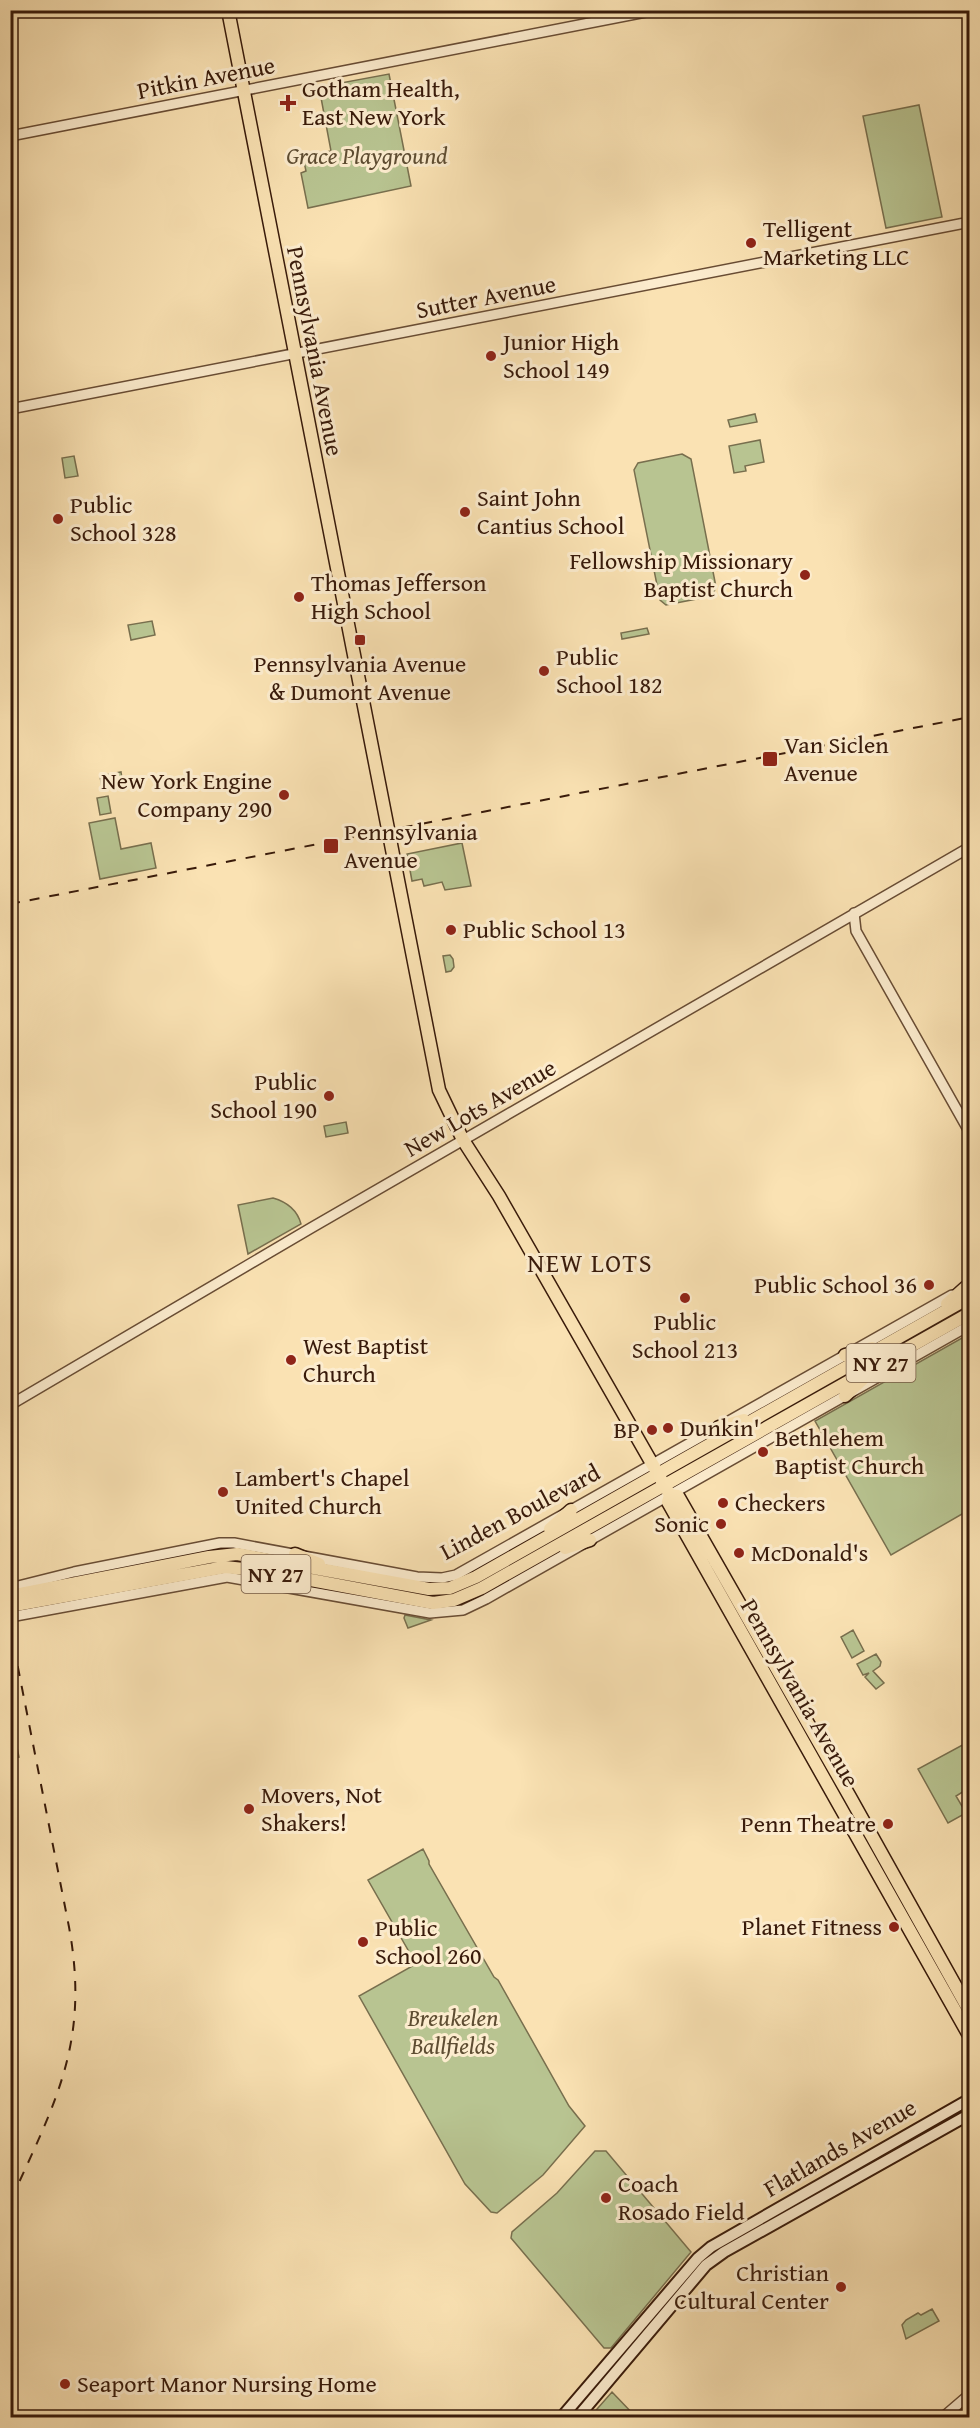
<svg xmlns="http://www.w3.org/2000/svg" width="980" height="2428" font-family="'Gentium Book Plus',serif">
  <style>
    .green { fill: #b8c491; stroke: #786f4e; stroke-width: 1.5 }
    .lines { fill: none; stroke-linecap: round; stroke-linejoin: round }
    .tertiary-casing { stroke: #684c34; stroke-width: 12 }
    .secondary-casing { stroke: #381a0a; stroke-width: 14 }
    .primary-casing { stroke: #381a0a; stroke-width: 15 }
    .trunk-casing { stroke: #381a0a; stroke-width: 15 }
    .tertiary { stroke: #fcecce; stroke-width: 9 }
    .secondary { stroke: #fcecce; stroke-width: 10 }
    .primary { stroke: #fae2b3; stroke-width: 12 }
    .trunk { stroke: #fae2b3; stroke-width: 12 }
    .rail { stroke: #381a0a; stroke-width: 2; stroke-dasharray: 10 10; stroke-linecap: butt }
    .poi-dot { fill: #8f2418; stroke: #fcecce; stroke-width: 2 }
    .labels { text-anchor: middle; stroke-width: 6; stroke-linejoin: round; paint-order: stroke }
    .shield { fill: #fcecce; stroke: #735945; stroke-width: 1.5 }
    .shield-label { font-size: 22px; font-weight: bold; fill: #381a0a }
    .street-label { font-size: 24px; fill: #381a0a; stroke: #fcecce }
    .poi-label { font-size: 24px; fill: #381a0a; stroke: #fcecce; text-anchor: start }
    .park-label { font-size: 24px; font-style: italic; fill: #5e4d32; stroke: #fcecce }
    .neighbourhood-label { font-size: 26px; letter-spacing: 1.5px; fill: #381a0a; stroke: #fcecce }
  </style>
  <rect width="100%" height="100%" fill="#fae2b3"/>
  <filter id="stains"><feTurbulence type="fractalNoise" baseFrequency=".00333" numOctaves="4"/><feColorMatrix values="0 0 0 0 .2 0 0 0 0 .09 0 0 0 0 .02 0 0 0 .5 -.17"/></filter>
  <radialGradient id="worn" r=".72"><stop offset=".6" stop-color="#630" stop-opacity="0"/><stop offset="1" stop-color="#630" stop-opacity=".3"/></radialGradient>
  <!-- green -->
  <path class="green" d="M 389,74 L 411,186 L 308,208 L 301,173 L 306,171 L 303,157 L 331,151 L 319,87 Z
    M 919,105 L 942,217 L 886,228 L 863,116 Z
    M 755,414 L 757,422 L 730,427 L 728,420 Z
    M 760,440 L 764,462 L 745,466 L 746,471 L 734,473 L 729,446 Z
    M 682,454 L 691,459 L 716,587 L 712,596 L 666,605 L 660,600 L 634,470 L 638,463 Z
    M 74,456 L 78,476 L 65,478 L 62,458 Z
    M 152,621 L 155,635 L 131,640 L 128,625 Z
    M 647,628 L 649,634 L 622,639 L 621,633 Z
    M 121,772 L 123,784 L 102,788 L 100,776 Z
    M 108,796 L 111,813 L 100,815 L 97,798 Z
    M 115,818 L 121,849 L 151,843 L 156,868 L 100,879 L 89,823 Z
    M 462,843 L 471,886 L 445,890 L 442,882 L 424,886 L 422,879 L 412,881 L 407,854 Z
    M 450,955 L 453,959 L 454,967 L 451,971 L 446,972 L 443,956 Z
    M 346,1122 L 348,1133 L 326,1137 L 324,1126 Z
    M 273,1198 C 287,1202 297,1209 301,1224 L 248,1254 L 238,1205 Z
    M 969,1334 L 969,1510 L 891,1555 L 815,1421 Z
    M 405,1615 L 431,1620 L 408,1628 L 404,1618 Z
    M 853,1630 L 864,1651 L 852,1658 L 841,1637 Z
    M 876,1654 L 881,1662 L 880,1666 L 873,1671 L 884,1683 L 876,1689 L 865,1677 L 869,1673 L 863,1675 L 857,1664 Z
    M 11,1719 L 19,1757 L 11,1758 L 10,1720 Z
    M 968,1742 L 969,1788 L 956,1796 L 966,1813 L 948,1823 L 918,1769 Z
    M 423,1849 L 429,1861 L 429,1864 L 494,1977 L 498,1980 L 569,2106 L 585,2126 L 543,2175 L 497,2213 L 491,2212 L 465,2184 L 359,1996 L 416,1964 L 368,1880 Z
    M 595,2151 L 606,2151 L 691,2252 L 611,2348 L 604,2348 L 511,2238 L 512,2232 L 557,2193 Z
    M 932,2309 L 939,2321 L 906,2339 L 902,2325 L 906,2320 L 918,2313 L 921,2315 Z
    M 612,2392 L 636,2417 L 590,2417 Z"/>
  <g class="lines">
    <defs>
      <path id="tertiary" d="M 10,136 L 656,10
        M 10,409 L 970,222
        M 854,913 L 856,931 L 970,1133
        M 10,1405 L 311,1228 L 970,847
        M 10,1588 L 74,1572 L 220,1543 L 234,1543 L 417,1577 L 442,1578 L 456,1575 L 952,1295
        M 10,1617 L 227,1577 L 430,1613 L 463,1610 L 486,1599 L 970,1325
        M 942,2418 L 970,2394"/>
      <path id="secondary" d="M 561,2418 L 698,2258 L 711,2247 L 970,2099
        M 577,2418 L 706,2265 L 724,2252 L 970,2114"/>
      <path id="primary" d="M 228,10 L 439,1090 L 463,1140 L 499,1196 L 670,1495 L 668,1502 L 970,2037
        M 670,1495 L 678,1496 L 850,1797 L 970,2012"/>
      <path id="trunk" d="M 947,1304 L 966,1287
        M 845,1355 L 872,1348
        M 845,1396 L 864,1378
        M 719,1427 L 744,1420
        M 550,1529 L 571,1510
        M 565,1548 L 590,1540
        M 295,1554 L 319,1564
        M 10,1596 L 209,1557 L 237,1554 L 429,1589 L 450,1588 L 476,1577 L 970,1297
        M 10,1606 L 225,1567 L 263,1571 L 433,1603 L 454,1600 L 482,1588 L 970,1313"/>
    </defs>
    <!-- tertiary casing -->
    <use href="#tertiary" class="tertiary-casing"/>
    <!-- secondary casing -->
    <use href="#secondary" class="secondary-casing"/>
    <!-- primary casing -->
    <use href="#primary" class="primary-casing"/>
    <!-- trunk casing -->
    <use href="#trunk" class="trunk-casing"/>
    <!-- tertiary -->
    <use href="#tertiary" class="tertiary"/>
    <!-- secondary -->
    <use href="#secondary" class="secondary"/>
    <!-- primary -->
    <use href="#primary" class="primary"/>
    <!-- trunk -->
    <use href="#trunk" class="trunk"/>
    <!-- rail -->
    <path class="rail" d="M 10,904 L 970,717
      M 10,1627 L 69,1927 C 90,2042 56,2101 10,2202"/>
  </g>
  <!-- markers -->
  <g class="poi-dot">
    <path d="M285 94h6v6h6v6h-6v6h-6v-6h-6v-6h6z"/>
    <circle cx="751" cy="243" r="6"/>
    <circle cx="491" cy="356" r="6"/>
    <circle cx="465" cy="512" r="6"/>
    <circle cx="58" cy="519" r="6"/>
    <circle cx="805" cy="575" r="6"/>
    <circle cx="299" cy="597" r="6"/>
    <rect x="354" y="634" width="12" height="12" rx="3"/>
    <circle cx="544" cy="671" r="6"/>
    <rect x="762" y="751" width="16" height="16" rx="3"/>
    <circle cx="284" cy="795" r="6"/>
    <rect x="323" y="838" width="16" height="16" rx="3"/>
    <circle cx="451" cy="930" r="6"/>
    <circle cx="329" cy="1096" r="6"/>
    <circle cx="929" cy="1285" r="6"/>
    <circle cx="685" cy="1298" r="6"/>
    <circle cx="291" cy="1360" r="6"/>
    <circle cx="668" cy="1428" r="6"/>
    <circle cx="652" cy="1430" r="6"/>
    <circle cx="763" cy="1452" r="6"/>
    <circle cx="223" cy="1492" r="6"/>
    <circle cx="723" cy="1503" r="6"/>
    <circle cx="721" cy="1524" r="6"/>
    <circle cx="739" cy="1553" r="6"/>
    <circle cx="249" cy="1809" r="6"/>
    <circle cx="888" cy="1824" r="6"/>
    <circle cx="894" cy="1927" r="6"/>
    <circle cx="363" cy="1942" r="6"/>
    <circle cx="606" cy="2198" r="6"/>
    <circle cx="841" cy="2287" r="6"/>
    <circle cx="65" cy="2384" r="6"/>
  </g>
  <g class="labels">
    <!-- shield labels -->
    <g class="shield">
      <rect x="846.5" y="1344" width="69" height="38" rx="4.5"/>
      <rect x="241.5" y="1555" width="69" height="38" rx="4.5"/>
    </g>
    <g class="shield-label">
      <text x="881" y="1371">NY 27</text>
      <text x="276" y="1582">NY 27</text>
    </g>
    <!-- street labels -->
    <g class="street-label">
      <text transform="translate(206 78) rotate(-11)" y="8">Pitkin Avenue</text>
      <text transform="translate(486 297) rotate(-11)" y="8">Sutter Avenue</text>
      <text transform="translate(315 351) rotate(79)" y="8">Pennsylvania Avenue</text>
      <text transform="translate(480 1108) rotate(-30)" y="8">New Lots Avenue</text>
      <text transform="translate(520 1512) rotate(-28)" y="8">Linden Boulevard</text>
      <text transform="translate(800 1693) rotate(60)" y="8">Pennsylvania Avenue</text>
      <text transform="translate(840 2148) rotate(-30)" y="8">Flatlands Avenue</text>
    </g>
    <!-- poi labels -->
    <g class="poi-label">
      <text x="302" y="97">Gotham Health,<tspan x="302" dy="28">East New York</tspan></text>
      <text x="763" y="237">Telligent<tspan x="763" dy="28">Marketing LLC</tspan></text>
      <text x="503" y="350">Junior High<tspan x="503" dy="28">School 149</tspan></text>
      <text x="477" y="506">Saint John<tspan x="477" dy="28">Cantius School</tspan></text>
      <text x="70" y="513">Public<tspan x="70" dy="28">School 328</tspan></text>
      <text x="793" y="569" text-anchor="end">Fellowship Missionary<tspan x="793" dy="28">Baptist Church</tspan></text>
      <text x="311" y="591">Thomas Jefferson<tspan x="311" dy="28">High School</tspan></text>
      <text x="556" y="665">Public<tspan x="556" dy="28">School 182</tspan></text>
      <text x="360" y="672" text-anchor="middle">Pennsylvania Avenue<tspan x="360" dy="28">&amp; Dumont Avenue</tspan></text>
      <text x="784" y="753">Van Siclen<tspan x="784" dy="28">Avenue</tspan></text>
      <text x="272" y="789" text-anchor="end">New York Engine<tspan x="272" dy="28">Company 290</tspan></text>
      <text x="344" y="840">Pennsylvania<tspan x="344" dy="28">Avenue</tspan></text>
      <text x="463" y="938">Public School 13</text>
      <text x="317" y="1090" text-anchor="end">Public<tspan x="317" dy="28">School 190</tspan></text>
      <text x="917" y="1293" text-anchor="end">Public School 36</text>
      <text x="685" y="1330" text-anchor="middle">Public<tspan x="685" dy="28">School 213</tspan></text>
      <text x="303" y="1354">West Baptist<tspan x="303" dy="28">Church</tspan></text>
      <text x="680" y="1436">Dunkin'</text>
      <text x="640" y="1438" text-anchor="end">BP</text>
      <text x="775" y="1446">Bethlehem<tspan x="775" dy="28">Baptist Church</tspan></text>
      <text x="235" y="1486">Lambert's Chapel<tspan x="235" dy="28">United Church</tspan></text>
      <text x="735" y="1511">Checkers</text>
      <text x="709" y="1532" text-anchor="end">Sonic</text>
      <text x="751" y="1561">McDonald's</text>
      <text x="261" y="1803">Movers, Not<tspan x="261" dy="28">Shakers!</tspan></text>
      <text x="876" y="1832" text-anchor="end">Penn Theatre</text>
      <text x="882" y="1935" text-anchor="end">Planet Fitness</text>
      <text x="375" y="1936">Public<tspan x="375" dy="28">School 260</tspan></text>
      <text x="618" y="2192">Coach<tspan x="618" dy="28">Rosado Field</tspan></text>
      <text x="829" y="2281" text-anchor="end">Christian<tspan x="829" dy="28">Cultural Center</tspan></text>
      <text x="77" y="2392">Seaport Manor Nursing Home</text>
    </g>
    <!-- park labels -->
    <g class="park-label">
      <text x="367" y="164">Grace Playground</text>
      <text x="453" y="2026">Breukelen<tspan x="453" dy="28">Ballfields</tspan></text>
    </g>
    <!-- neighbourhood labels -->
    <g class="neighbourhood-label">
      <text x="590" y="1272">NEW LOTS</text>
    </g>
  </g>
  <!-- margin -->
  <rect width="980" height="2428" fill="none" stroke="#fae2b3" stroke-width="36"/>
  <rect x="12" y="12" width="956" height="2404" fill="none" stroke="#381a0a" stroke-width="3"/>
  <rect x="18" y="18" width="944" height="2392" fill="none" stroke="#381a0a" stroke-width="1.5"/>
  <rect width="100%" height="100%" filter="url(#stains)"/>
  <rect width="100%" height="100%" fill="url(#worn)"/>
</svg>
